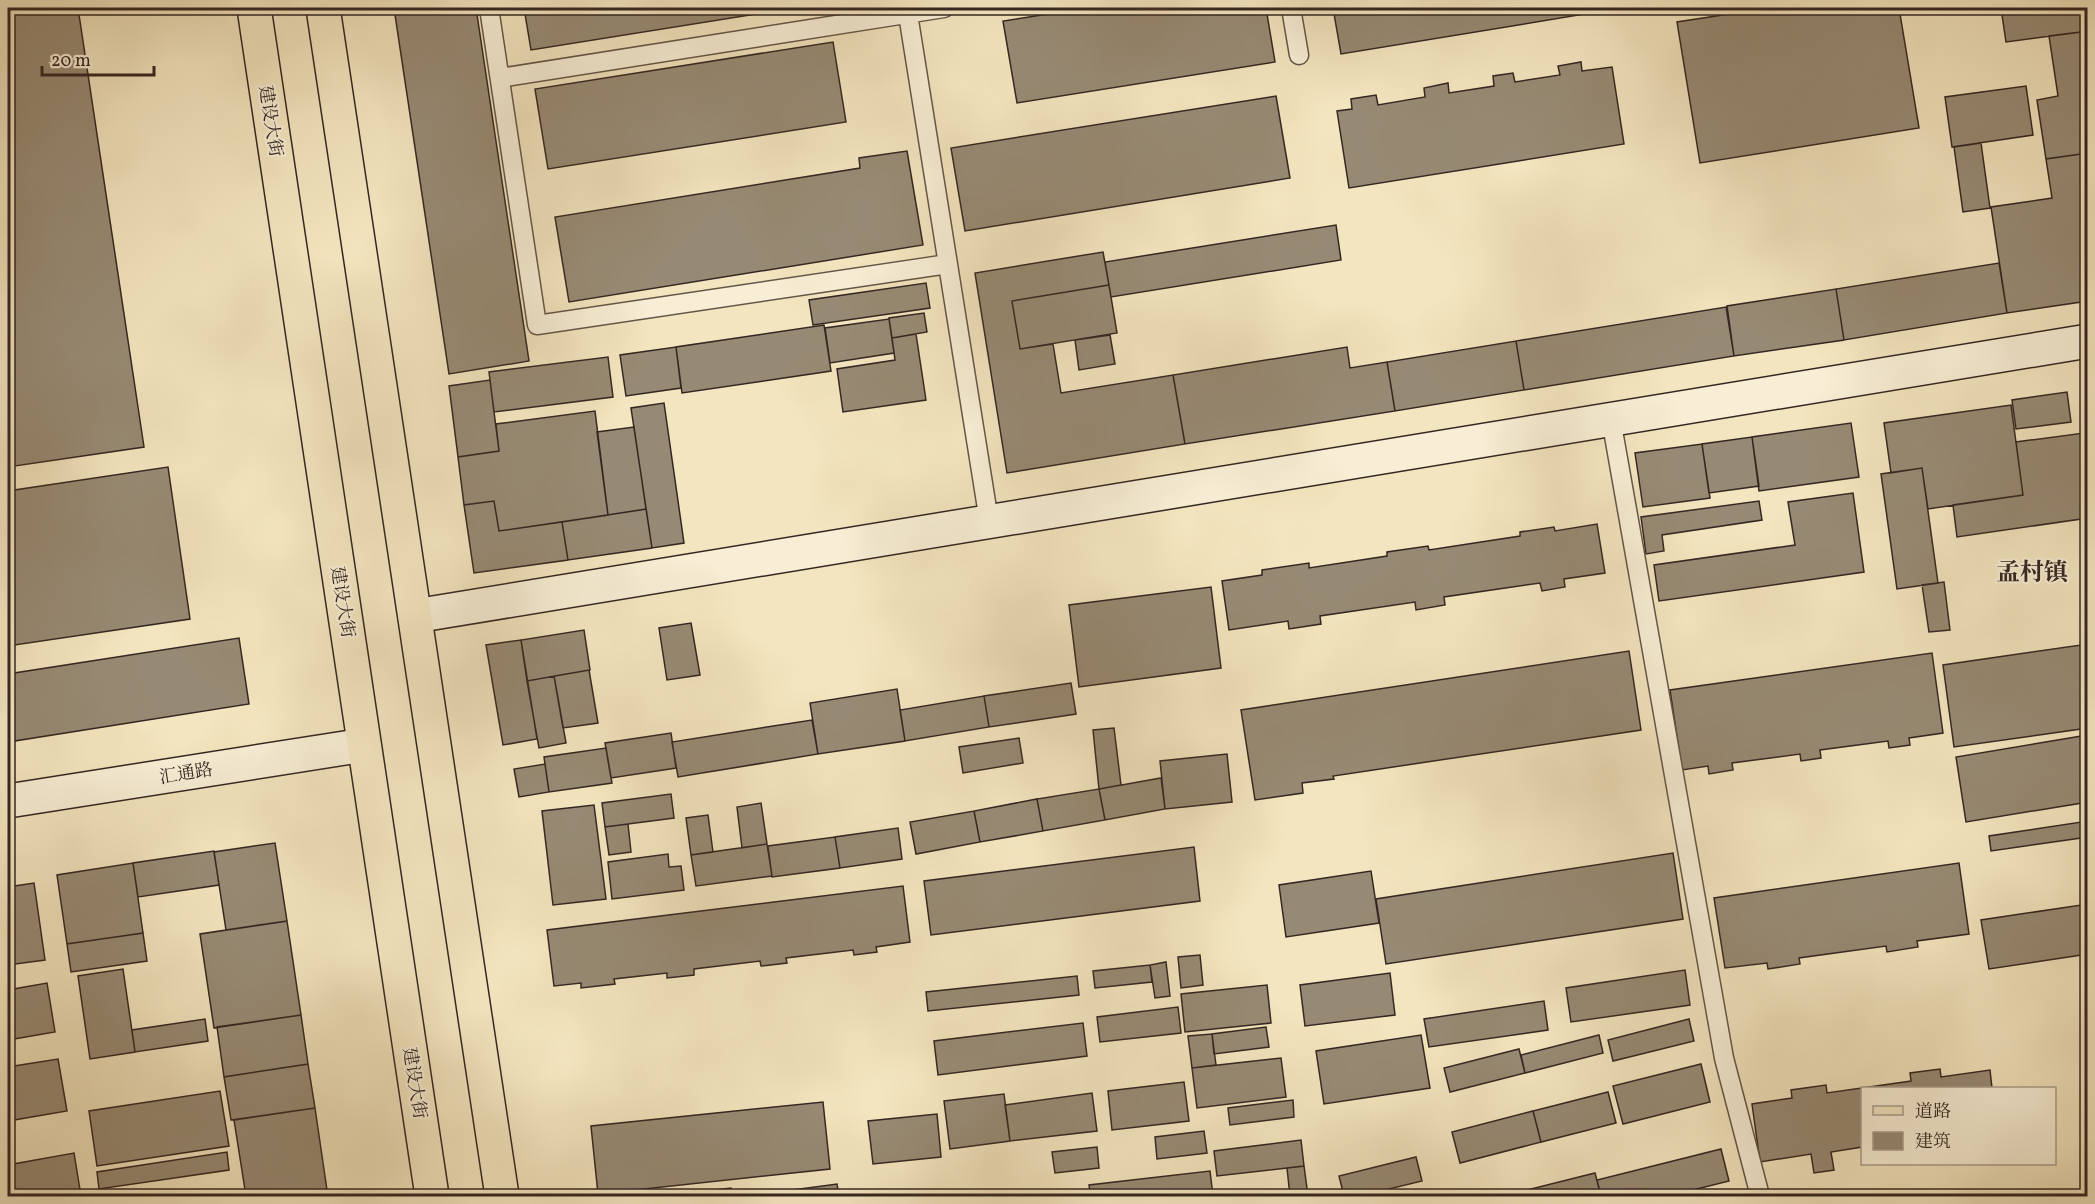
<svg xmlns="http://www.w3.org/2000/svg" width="2095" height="1204" font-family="Vollkorn,'Noto Serif SC',serif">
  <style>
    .building { fill: #978a74; stroke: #342722; stroke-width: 1.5 }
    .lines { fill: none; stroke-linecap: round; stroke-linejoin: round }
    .lane-casing { stroke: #645649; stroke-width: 21 }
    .secondary-casing { stroke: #342722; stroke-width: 36 }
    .primary-casing { stroke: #342722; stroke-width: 36 }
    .lane { stroke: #f7eed5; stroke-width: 18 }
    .secondary { stroke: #f7eed5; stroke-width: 33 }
    .primary { stroke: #f3e5bf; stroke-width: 33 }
    .labels { text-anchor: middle; stroke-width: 4.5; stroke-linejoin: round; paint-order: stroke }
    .street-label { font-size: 18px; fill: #342722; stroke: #f7eed5 }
    .district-label { font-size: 24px; font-weight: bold; fill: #342722; stroke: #f7eed5 }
  </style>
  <rect width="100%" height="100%" fill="#f3e5bf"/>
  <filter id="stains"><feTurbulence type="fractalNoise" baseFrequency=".00333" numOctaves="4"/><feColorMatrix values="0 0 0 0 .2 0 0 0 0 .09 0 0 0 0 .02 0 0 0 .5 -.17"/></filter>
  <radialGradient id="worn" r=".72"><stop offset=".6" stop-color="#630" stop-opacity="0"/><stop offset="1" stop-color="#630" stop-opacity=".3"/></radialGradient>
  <!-- building -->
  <path class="building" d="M 8,8 L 78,8 L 144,447 L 8,467 Z
    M 394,8 L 476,8 L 529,361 L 449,374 Z
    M 524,8 L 794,8 L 531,50 Z
    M 1087,8 L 1266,8 L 1275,62 L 1017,103 L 1003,21 Z
    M 1333,8 L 1584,8 L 1585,14 L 1341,54 Z
    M 1769,8 L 1899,8 L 1919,128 L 1700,163 L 1677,22 Z
    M 2001,8 L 2085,8 L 2088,31 L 2006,42 Z
    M 2088,31 L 2088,153 L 2046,159 L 2037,100 L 2058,96 L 2049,36 Z
    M 833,42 L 846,122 L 548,169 L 535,89 Z
    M 1581,62 L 1582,71 L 1612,67 L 1624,144 L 1349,188 L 1337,111 L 1352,109 L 1351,99 L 1376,95 L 1378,105 L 1425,97 L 1424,88 L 1448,83 L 1449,93 L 1494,86 L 1493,76 L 1513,73 L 1515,82 L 1560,75 L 1558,66 Z
    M 2026,86 L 2033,135 L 1952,147 L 1945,97 Z
    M 1276,96 L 1290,178 L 965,231 L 951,148 Z
    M 1981,143 L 1990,208 L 1963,212 L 1954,147 Z
    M 907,151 L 923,245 L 569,302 L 555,217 L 860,168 L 859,158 Z
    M 2088,153 L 2088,301 L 2007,313 L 1991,207 L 2052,198 L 2046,159 Z
    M 1336,225 L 1341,260 L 1111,297 L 1105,262 Z
    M 1103,252 L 1109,285 L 1012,301 L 1020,349 L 1053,344 L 1061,393 L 1173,375 L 1185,444 L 1007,473 L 975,273 Z
    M 1999,263 L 2007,313 L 1844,340 L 1836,289 Z
    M 926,283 L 930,308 L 813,325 L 809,300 Z
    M 1109,285 L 1117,333 L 1020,349 L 1012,301 Z
    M 1836,289 L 1844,340 L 1734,356 L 1727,306 Z
    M 1726,307 L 1734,356 L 1524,390 L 1516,341 Z
    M 924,313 L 927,332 L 892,338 L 889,318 Z
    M 889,319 L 894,353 L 830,363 L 825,328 Z
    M 824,325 L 831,371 L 682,393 L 676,347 Z
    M 916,334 L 926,400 L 843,412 L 837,369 L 895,360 L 892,338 Z
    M 1110,335 L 1115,364 L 1079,370 L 1075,340 Z
    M 1516,341 L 1524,390 L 1395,411 L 1387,362 Z
    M 676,347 L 681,388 L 626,396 L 620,355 Z
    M 1347,347 L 1350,368 L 1387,362 L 1395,411 L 1185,444 L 1173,375 Z
    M 608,357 L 613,397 L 494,412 L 489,372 Z
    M 490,380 L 499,451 L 458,457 L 449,386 Z
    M 2067,392 L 2071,422 L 2016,429 L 2012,400 Z
    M 664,403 L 684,543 L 652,548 L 631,408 Z
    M 2011,405 L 2023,495 L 1928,509 L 1922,468 L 1891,473 L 1884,423 Z
    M 595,411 L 608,515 L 499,531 L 494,501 L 464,505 L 458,457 L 499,451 L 496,424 Z
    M 1851,423 L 1859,477 L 1759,491 L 1752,437 Z
    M 634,427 L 646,509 L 608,515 L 597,432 Z
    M 2088,432 L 2088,458 L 2084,433 Z
    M 2084,433 L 2088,458 L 2088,518 L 1957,537 L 1953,505 L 2023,495 L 2016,442 Z
    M 1752,437 L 1759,486 L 1709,493 L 1702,444 Z
    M 1702,444 L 1710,498 L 1643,507 L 1635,453 Z
    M 168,467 L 190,619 L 8,646 L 8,491 Z
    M 1922,468 L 1938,583 L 1897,589 L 1881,474 Z
    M 1853,493 L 1864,572 L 1659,601 L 1654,565 L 1795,545 L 1788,502 Z
    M 494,501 L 499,531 L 562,522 L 568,560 L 474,573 L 464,505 Z
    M 1759,501 L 1762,520 L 1662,535 L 1664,551 L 1646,554 L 1641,517 Z
    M 646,509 L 652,548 L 568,560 L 562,522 Z
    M 1597,524 L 1605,573 L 1564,579 L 1565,587 L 1542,591 L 1540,583 L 1444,597 L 1445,605 L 1416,610 L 1415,602 L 1320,616 L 1321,624 L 1289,629 L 1288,621 L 1229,630 L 1222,581 L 1262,575 L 1262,570 L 1309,563 L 1309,568 L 1387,556 L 1387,552 L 1428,546 L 1429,550 L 1520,536 L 1520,532 L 1554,527 L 1555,531 Z
    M 1944,582 L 1950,630 L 1929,632 L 1922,585 Z
    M 1211,587 L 1221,668 L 1079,687 L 1069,605 Z
    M 691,623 L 700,675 L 667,680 L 659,628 Z
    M 584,630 L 590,670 L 527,681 L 521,640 Z
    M 239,638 L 249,704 L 8,742 L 8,674 Z
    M 521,640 L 537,739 L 503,745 L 486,645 Z
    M 2088,644 L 2088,728 L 1954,747 L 1943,665 Z
    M 1629,651 L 1641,730 L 1333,776 L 1334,779 L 1302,783 L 1303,793 L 1255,800 L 1241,710 Z
    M 1932,653 L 1943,733 L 1909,738 L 1910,745 L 1889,748 L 1888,741 L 1820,750 L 1821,758 L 1801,761 L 1800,754 L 1732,763 L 1733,770 L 1709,774 L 1708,766 L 1682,770 L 1670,690 Z
    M 589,670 L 598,723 L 563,728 L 554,676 Z
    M 554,676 L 566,743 L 539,748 L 527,681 Z
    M 1071,683 L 1076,714 L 989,727 L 984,696 Z
    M 897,689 L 905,741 L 818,754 L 810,703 Z
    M 984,696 L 989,727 L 905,741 L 900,710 Z
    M 812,720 L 818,754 L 678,777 L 672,742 Z
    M 1114,728 L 1121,785 L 1099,789 L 1093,730 Z
    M 671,733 L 676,768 L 611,778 L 605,743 Z
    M 2088,735 L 2088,802 L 1966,822 L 1956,757 Z
    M 1019,738 L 1023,763 L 963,773 L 959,747 Z
    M 606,748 L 612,783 L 549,792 L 544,757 Z
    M 1227,754 L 1232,802 L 1165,809 L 1160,761 Z
    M 545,764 L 549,792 L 519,797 L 514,769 Z
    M 1161,778 L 1165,809 L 1105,820 L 1099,789 Z
    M 1099,789 L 1105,820 L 1043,831 L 1037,799 Z
    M 671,794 L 674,818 L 605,827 L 602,803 Z
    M 1037,799 L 1043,831 L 980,842 L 974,811 Z
    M 761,803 L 767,844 L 742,848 L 737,807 Z
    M 594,805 L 606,899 L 553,905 L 542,811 Z
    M 974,811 L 980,842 L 916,854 L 910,822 Z
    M 708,815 L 713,852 L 691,855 L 686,818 Z
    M 2088,821 L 2088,837 L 1991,851 L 1989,836 Z
    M 628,824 L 631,852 L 609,855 L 605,827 Z
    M 898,828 L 902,859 L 840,868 L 835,837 Z
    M 835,837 L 840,868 L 772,877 L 768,846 Z
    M 275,843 L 287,921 L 226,930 L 214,852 Z
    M 767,844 L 772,876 L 696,886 L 691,855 Z
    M 1194,847 L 1200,901 L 931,935 L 924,881 Z
    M 214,851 L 219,885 L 138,897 L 133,863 Z
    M 1673,853 L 1683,919 L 1386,964 L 1376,899 Z
    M 668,854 L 669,867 L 681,866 L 684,890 L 612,899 L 608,862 Z
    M 133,863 L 143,933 L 67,944 L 57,875 Z
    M 1959,863 L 1969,934 L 1917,941 L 1918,947 L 1887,952 L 1886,946 L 1799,958 L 1800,964 L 1768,969 L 1767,963 L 1725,968 L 1714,898 Z
    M 1371,871 L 1379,923 L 1286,937 L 1279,885 Z
    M 34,883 L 45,960 L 8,965 L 8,887 Z
    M 903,886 L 910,942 L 876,947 L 877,952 L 854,955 L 853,950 L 786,958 L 787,963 L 761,966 L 760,961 L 694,969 L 694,975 L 667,978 L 667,973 L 614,979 L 615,984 L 581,988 L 581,983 L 554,986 L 547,930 Z
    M 2088,904 L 2088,954 L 1989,969 L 1981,920 Z
    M 287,921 L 301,1015 L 214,1028 L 200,934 Z
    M 143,933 L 147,961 L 71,972 L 67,944 Z
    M 1200,955 L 1203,985 L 1181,988 L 1178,957 Z
    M 1166,962 L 1170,996 L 1155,998 L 1150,965 Z
    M 1150,965 L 1152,982 L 1095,988 L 1093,971 Z
    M 123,969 L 135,1052 L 90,1059 L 78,976 Z
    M 1685,970 L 1690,1005 L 1571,1022 L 1566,988 Z
    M 1390,973 L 1395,1015 L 1305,1026 L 1300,985 Z
    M 1077,976 L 1079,995 L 928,1011 L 926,992 Z
    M 47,983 L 55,1032 L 8,1040 L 8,990 Z
    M 1267,985 L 1271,1023 L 1185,1032 L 1181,994 Z
    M 1544,1001 L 1548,1030 L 1429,1047 L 1424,1019 Z
    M 1178,1007 L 1181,1033 L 1100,1042 L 1097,1017 Z
    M 301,1015 L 308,1064 L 224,1077 L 217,1027 Z
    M 205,1019 L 208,1041 L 135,1052 L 132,1030 Z
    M 1689,1019 L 1694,1041 L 1613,1061 L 1608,1040 Z
    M 1083,1023 L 1087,1056 L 938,1075 L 934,1041 Z
    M 1266,1027 L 1269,1047 L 1214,1054 L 1212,1034 Z
    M 1212,1034 L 1216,1065 L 1192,1068 L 1188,1036 Z
    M 1421,1035 L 1430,1088 L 1324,1104 L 1316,1051 Z
    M 1599,1035 L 1603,1053 L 1525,1073 L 1521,1055 Z
    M 1519,1049 L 1525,1073 L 1450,1092 L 1444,1068 Z
    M 1281,1058 L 1286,1097 L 1197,1108 L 1192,1068 Z
    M 58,1059 L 67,1111 L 8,1121 L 8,1067 Z
    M 308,1064 L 315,1108 L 231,1120 L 224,1077 Z
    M 1701,1064 L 1710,1102 L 1623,1124 L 1613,1086 Z
    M 1940,1069 L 1941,1077 L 1990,1070 L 1992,1088 L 1862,1088 L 1862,1147 L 1831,1152 L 1834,1170 L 1814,1173 L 1811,1154 L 1760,1162 L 1752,1104 L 1792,1098 L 1791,1090 L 1826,1085 L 1827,1093 L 1911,1081 L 1910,1073 Z
    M 1184,1082 L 1189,1121 L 1112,1130 L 1108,1091 Z
    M 220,1091 L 229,1146 L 97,1166 L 89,1111 Z
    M 1608,1092 L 1616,1123 L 1541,1142 L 1533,1111 Z
    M 1092,1093 L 1097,1131 L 1010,1141 L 1005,1105 Z
    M 1004,1094 L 1010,1141 L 950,1149 L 944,1101 Z
    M 1293,1100 L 1294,1117 L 1230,1125 L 1228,1108 Z
    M 823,1102 L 830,1169 L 598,1194 L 591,1126 Z
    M 315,1108 L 327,1190 L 285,1196 L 246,1196 L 234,1120 Z
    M 1533,1111 L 1541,1142 L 1460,1163 L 1452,1132 Z
    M 937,1114 L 941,1157 L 873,1164 L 868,1121 Z
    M 1204,1131 L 1207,1153 L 1157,1159 L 1155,1137 Z
    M 1301,1140 L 1304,1166 L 1217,1176 L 1214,1151 Z
    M 1097,1147 L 1099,1168 L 1055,1173 L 1052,1152 Z
    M 1721,1149 L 1729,1181 L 1669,1196 L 1601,1196 L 1597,1180 Z
    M 227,1152 L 229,1170 L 99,1189 L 97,1172 Z
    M 74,1153 L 81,1196 L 8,1196 L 8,1165 Z
    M 1416,1157 L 1422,1181 L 1368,1194 L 1368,1196 L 1344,1196 L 1339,1176 Z
    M 1304,1166 L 1308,1196 L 1290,1196 L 1287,1168 Z
    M 1210,1171 L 1213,1196 L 1062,1196 L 1090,1193 L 1089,1185 Z
    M 1595,1173 L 1601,1196 L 1503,1196 Z
    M 837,1184 L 839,1196 L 754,1196 L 754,1195 Z
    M 731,1188 L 732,1196 L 659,1196 Z"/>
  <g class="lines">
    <defs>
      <path id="lane" d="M 489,8 L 537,325 L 948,264
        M 907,8 L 989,521
        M 1291,8 L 1299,55
        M 500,78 L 944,8
        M 1611,419 L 1724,1058 L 1760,1196"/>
      <path id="secondary" d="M 415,616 L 2088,341
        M 8,801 L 364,745"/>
      <path id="primary" d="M 254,8 L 432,1196
        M 323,8 L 502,1196"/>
    </defs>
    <!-- lane casing -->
    <use href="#lane" class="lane-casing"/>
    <!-- secondary casing -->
    <use href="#secondary" class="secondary-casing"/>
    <!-- primary casing -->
    <use href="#primary" class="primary-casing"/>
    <!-- lane -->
    <use href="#lane" class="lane"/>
    <!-- secondary -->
    <use href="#secondary" class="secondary"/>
    <!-- primary -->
    <use href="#primary" class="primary"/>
  </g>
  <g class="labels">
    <!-- street labels -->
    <g class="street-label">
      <text transform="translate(271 121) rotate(81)" y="6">建设大街</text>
      <text transform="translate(343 602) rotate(81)" y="6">建设大街</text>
      <text transform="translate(186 773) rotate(-9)" y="6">汇通路</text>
      <text transform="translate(415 1083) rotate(81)" y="6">建设大街</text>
    </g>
    <!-- district labels -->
    <g class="district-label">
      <text x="2032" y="580">孟村镇</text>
    </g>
  </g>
  <!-- margin -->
  <rect width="2095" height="1204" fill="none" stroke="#f3e5bf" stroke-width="30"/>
  <rect x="9" y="9" width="2077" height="1186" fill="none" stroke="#342722" stroke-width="3"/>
  <rect x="15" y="15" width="2065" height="1174" fill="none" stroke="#342722" stroke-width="1.5"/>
  <!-- legend -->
  <rect x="1861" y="1087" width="195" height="78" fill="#f7eed5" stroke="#a99e8d" stroke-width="1.5"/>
  <rect x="1873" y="1106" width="30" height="9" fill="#f3e5bf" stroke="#a99e8d" stroke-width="1.5"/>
  <text x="1915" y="1117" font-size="18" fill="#342722">道路</text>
  <rect x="1873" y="1132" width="30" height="18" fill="#978a74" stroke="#a99e8d" stroke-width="1.5"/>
  <text x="1915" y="1147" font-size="18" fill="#342722">建筑</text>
  <!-- scale -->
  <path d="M42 66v9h112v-9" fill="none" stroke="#342722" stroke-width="3"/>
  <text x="51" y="66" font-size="18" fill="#342722" stroke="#f7eed5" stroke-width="4.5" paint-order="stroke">20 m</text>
  <rect width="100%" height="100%" filter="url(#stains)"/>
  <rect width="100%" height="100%" fill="url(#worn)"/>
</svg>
